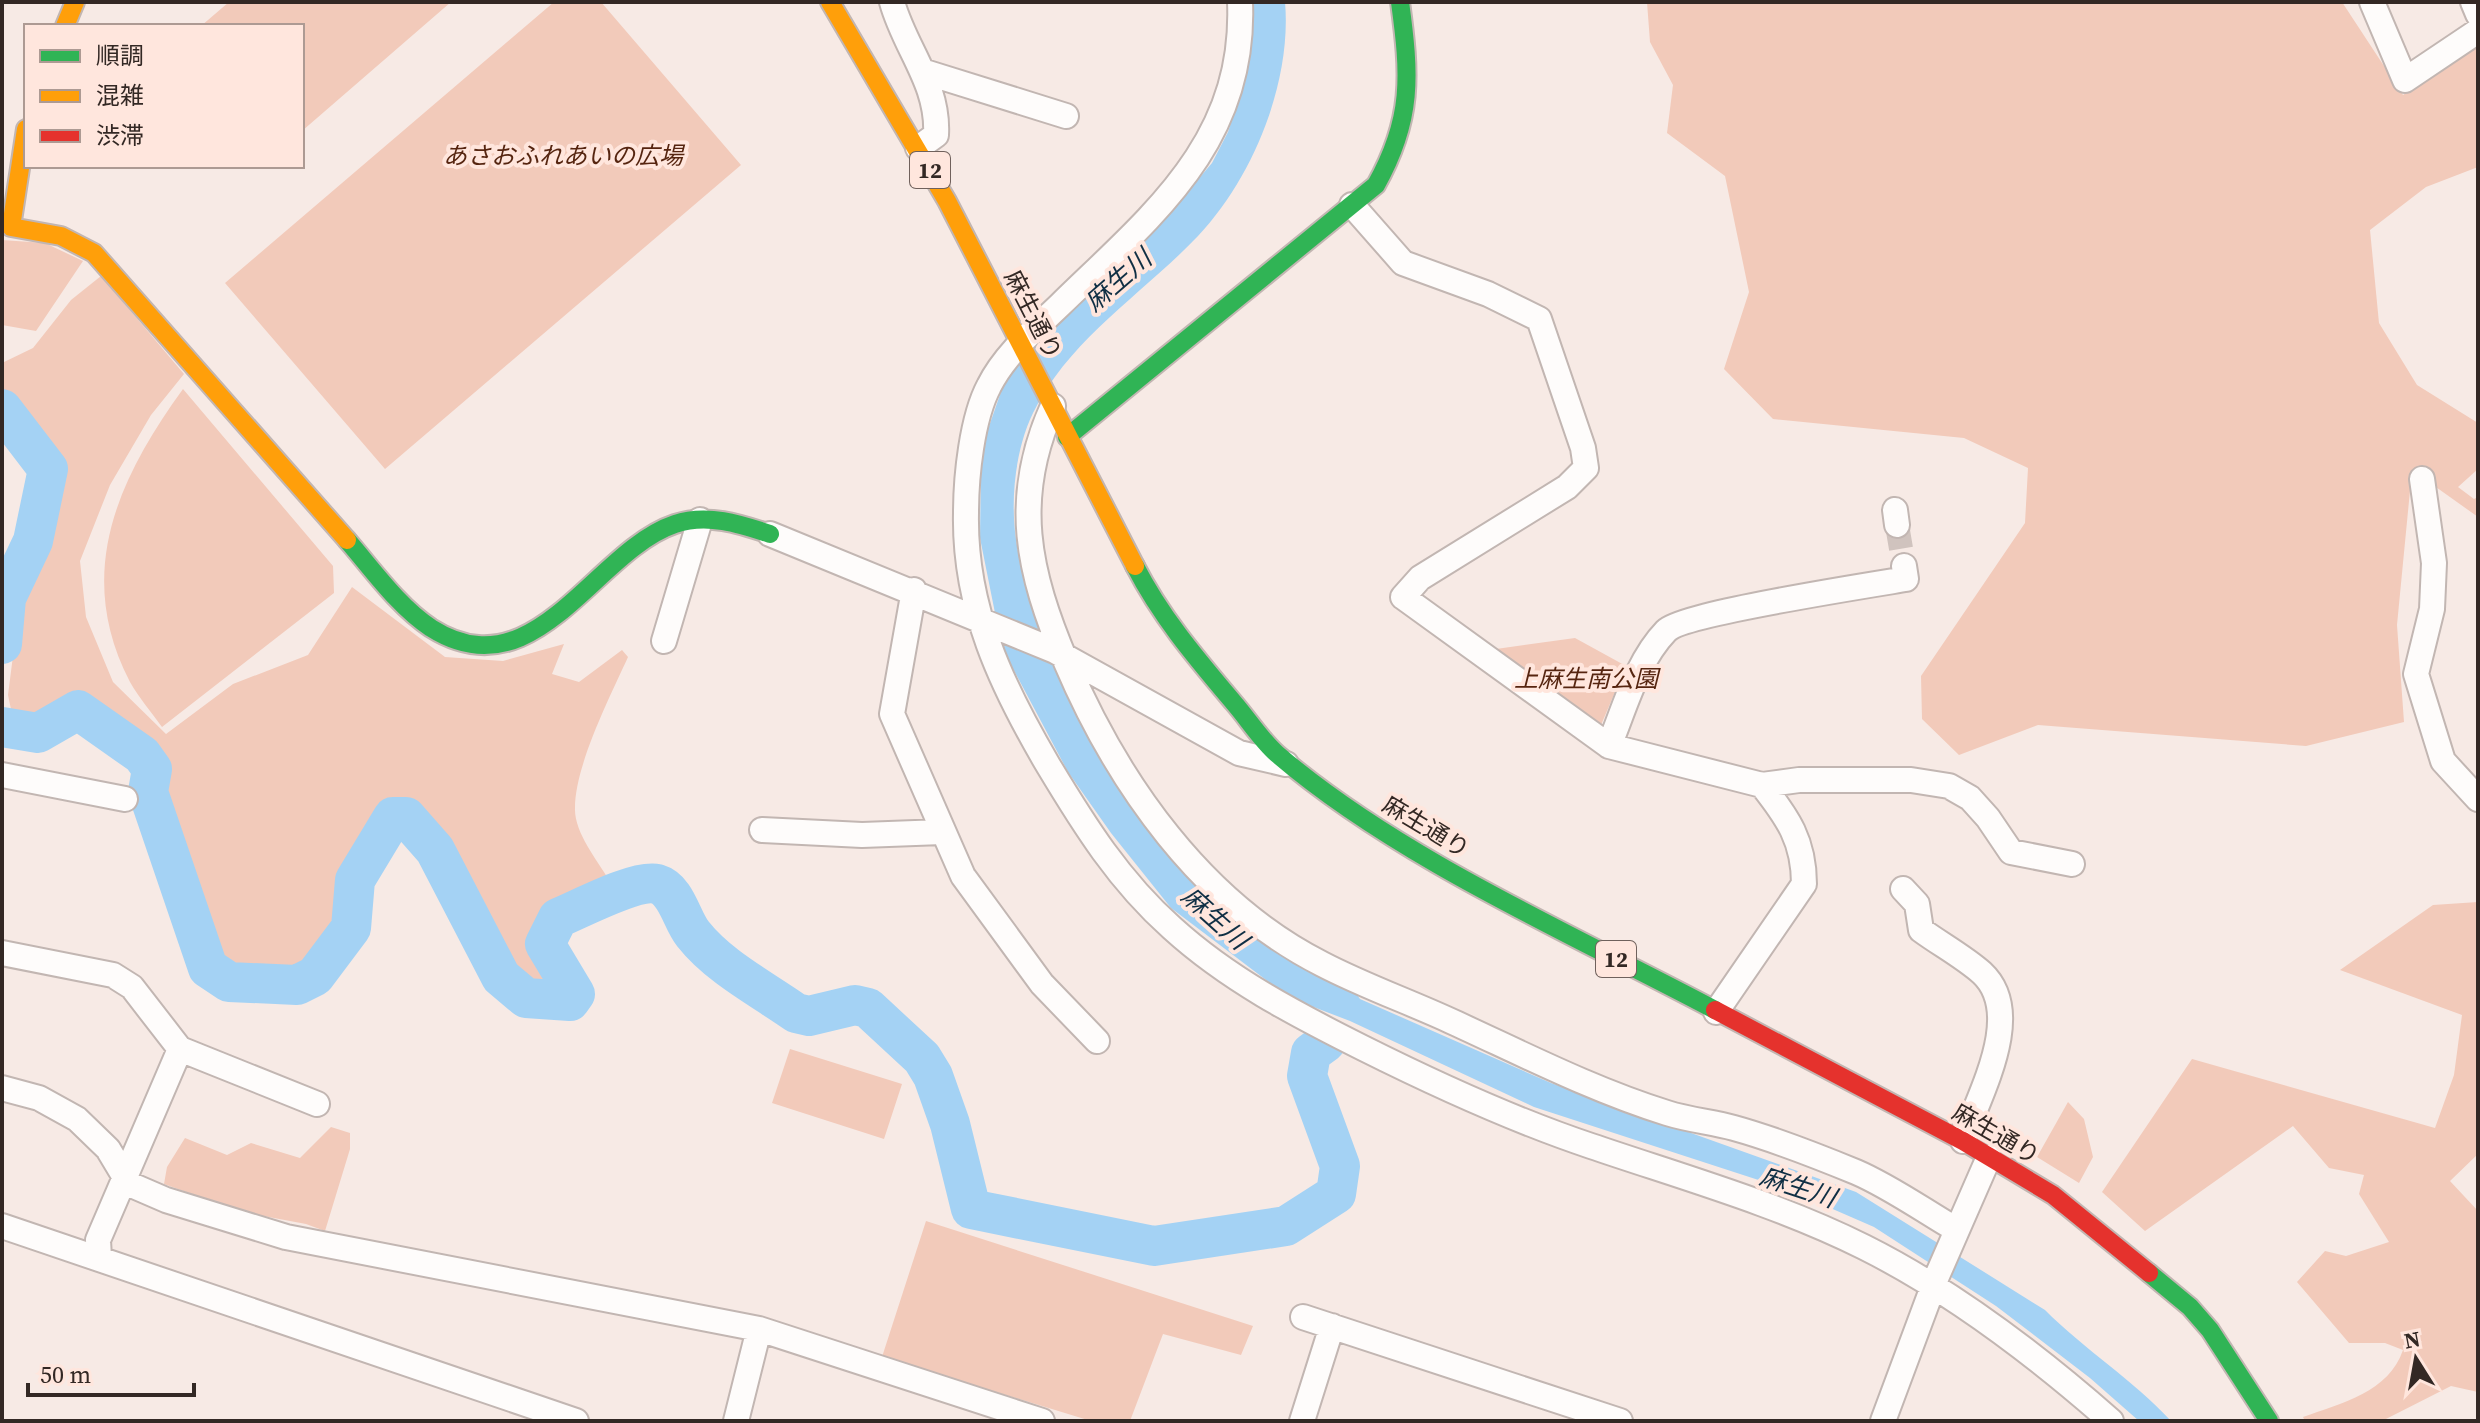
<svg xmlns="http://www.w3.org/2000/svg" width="2480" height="1423" font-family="'Source Serif 4','Noto Sans JP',serif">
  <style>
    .green { fill: #f2caba }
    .water { fill: #a4d2f4 }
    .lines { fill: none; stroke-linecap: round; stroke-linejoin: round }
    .river { stroke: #a4d2f4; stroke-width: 40 }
    .street-tunnel { stroke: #d0c3be; stroke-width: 24; stroke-dasharray: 24 12; stroke-linecap: butt }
    .street-casing { stroke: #c2b6b2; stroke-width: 28 }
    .fast-casing { stroke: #c2b6b2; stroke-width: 22 }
    .slow-casing { stroke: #c2b6b2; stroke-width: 22 }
    .jam-casing { stroke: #c2b6b2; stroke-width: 22 }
    .street { stroke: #fefcfb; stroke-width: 24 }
    .fast { stroke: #30b455; stroke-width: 18 }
    .slow { stroke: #ff9f0a; stroke-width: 18 }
    .jam { stroke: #e5322d; stroke-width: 18 }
    .labels { text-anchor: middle; stroke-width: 8; stroke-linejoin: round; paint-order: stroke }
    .shield { fill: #ffe6dd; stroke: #70615c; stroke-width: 2 }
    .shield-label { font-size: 22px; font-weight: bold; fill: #332824 }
    .park-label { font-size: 24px; font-style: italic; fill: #562510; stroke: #ffe6dd }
    .street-label { font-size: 24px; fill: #332824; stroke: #ffe6dd }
    .water-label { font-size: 26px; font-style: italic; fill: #102f44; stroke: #ffe6dd }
  </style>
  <rect width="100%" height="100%" fill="#f7eae5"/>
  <!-- green -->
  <path class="green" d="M 229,2 L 451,2 L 302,131 L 302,26 L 201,26 Z
    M 554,2 L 601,2 L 741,165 L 385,469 L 225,283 Z
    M 1647,2 L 2342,2 L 2403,95 L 2478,42 L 2478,167 L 2426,187 L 2370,230 L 2379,323 L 2417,385 L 2478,423 L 2478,469 L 2458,487 L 2474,499 L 2478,497 L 2478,517 L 2412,470 L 2397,625 L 2404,722 L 2306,746 L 2038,725 L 1959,755 L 1922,719 L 1921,676 L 2025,523 L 2028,468 L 1964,438 L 1773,419 L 1724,369 L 1749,292 L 1725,176 L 1667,133 L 1673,85 L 1650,42 Z
    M 2,240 L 45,243 L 83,261 L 36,331 L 2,325 Z
    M 101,276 L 184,374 L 151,415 L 110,485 L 80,561 L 86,617 L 113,682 L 166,734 L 233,684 L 308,655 L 352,587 L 445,657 L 503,661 L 564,644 L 552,674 L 579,682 L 622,650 L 628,657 C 610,697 575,765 575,808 C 574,832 597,860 609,880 L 558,903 L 536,928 L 539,958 L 557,974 L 564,988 C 519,1001 491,971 497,926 C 422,906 454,836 418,808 C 412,804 400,803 394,801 C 378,814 364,829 354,847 C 335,880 336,956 299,973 C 286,979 263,976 250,974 C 240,972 223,972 214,966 C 175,940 160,856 171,814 L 156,798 L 161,767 L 130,750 L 71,706 L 44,726 L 13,719 L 8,695 L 15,640 L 15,603 L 36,560 L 41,539 L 49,466 L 2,407 L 2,363 L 33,348 L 71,300 Z
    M 183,389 L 333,566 L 334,593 L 162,727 C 152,713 139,698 130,682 C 74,574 117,480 183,389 Z
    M 1575,638 L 1626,666 L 1601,725 L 1496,649 Z
    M 2478,902 L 2478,1154 L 2450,1181 L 2478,1211 L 2478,1392 L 2451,1386 L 2382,1421 L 2305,1421 L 2303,1417 C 2342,1403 2389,1392 2403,1350 L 2385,1343 L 2349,1343 L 2297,1282 L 2325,1251 L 2346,1256 L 2389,1242 L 2359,1194 L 2364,1175 L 2329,1168 L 2293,1126 L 2145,1231 L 2102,1192 L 2192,1059 L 2435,1128 L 2454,1075 L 2462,1015 L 2340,970 L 2433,905 Z
    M 790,1049 L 902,1084 L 884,1139 L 772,1103 Z
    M 2068,1102 L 2084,1119 L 2093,1157 L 2079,1183 L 2037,1157 Z
    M 331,1127 L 350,1133 L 350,1149 L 325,1231 L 306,1224 L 242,1212 L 164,1184 L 167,1167 L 185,1138 L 227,1155 L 251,1143 L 300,1158 Z
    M 926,1221 L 1253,1326 L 1241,1355 L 1163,1334 L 1130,1421 L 1091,1421 L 882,1357 Z"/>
  <!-- water -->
  <path class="water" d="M 1251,2 L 1285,2 C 1292,82 1253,178 1198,236 C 1143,294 1070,338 1033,413 C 1016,448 1011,494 1015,532 C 1029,645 1103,777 1177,862 C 1187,874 1197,888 1209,898 C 1253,935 1303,962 1353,989 L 1360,999 L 1551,1083 L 1856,1192 L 2045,1310 C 2085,1350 2132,1379 2171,1421 L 2139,1421 L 2090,1378 L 1996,1306 L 1874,1227 L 1789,1190 L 1534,1107 L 1350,1021 L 1290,998 L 1171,908 L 1111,833 L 1068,772 L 1002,648 L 980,538 L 981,465 L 986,435 L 1003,386 L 1034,342 L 1171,211 L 1212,163 L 1228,132 L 1245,79 Z"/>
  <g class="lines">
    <!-- river -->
    <path class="river" d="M 2,409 L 48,469 L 33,541 L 6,598 L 2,644
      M 2,727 L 38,733 L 78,710 L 142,755 L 152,769 L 148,792 L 208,968 L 229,982 L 297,985 L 315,976 L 351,928 L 355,880 L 393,817 L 406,817 L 435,850 L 501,977 L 526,998 L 570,1001 L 575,994 L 545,944 L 558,918 C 580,909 636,879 657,884 C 677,890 681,919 693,934 C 719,967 762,989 796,1013 L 809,1016 L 855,1005 L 868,1008 L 922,1058 L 933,1076 L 950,1124 L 971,1209 L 1154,1246 L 1286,1226 L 1336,1194 L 1340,1166 L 1307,1076 L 1311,1053 L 1326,1042"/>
    <!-- street-tunnel -->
    <path class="street-tunnel" d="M 1897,525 L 1904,566"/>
    <defs>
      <path id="street" d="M 892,2 C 905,49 939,84 936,135 L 918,148
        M 1240,2 C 1246,143 1151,216 1060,305 C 1035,329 1005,354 989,386 C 972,418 966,476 966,513 C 964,607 1001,685 1048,765 C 1084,825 1119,881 1172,928 C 1228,979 1295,1014 1363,1048 C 1437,1085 1513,1120 1591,1146 C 1682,1177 1778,1204 1864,1247 C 1954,1292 2036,1355 2111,1421
        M 2372,2 L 2405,80 L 2478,31
        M 2473,2 L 2478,14
        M 925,72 L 1066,116
        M 1352,205 L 1403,263 L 1488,294 L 1539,319 L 1583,448 L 1586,468 L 1567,487 L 1420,578 L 1403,597 L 1609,746 L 1762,785 L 1799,780 L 1911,780 L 1949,786 L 1970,798 L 1988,818 L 2011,852 L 2072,864
        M 1053,406 C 1011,499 1028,572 1066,662 C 1118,784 1202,903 1322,964 C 1364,986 1410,1002 1453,1022 C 1523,1054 1593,1090 1667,1113 C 1689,1120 1712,1122 1734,1128 C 1774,1139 1817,1156 1856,1172 C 1891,1187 1924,1211 1957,1230
        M 2422,479 L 2434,563 L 2432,609 L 2416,674 L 2443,761 L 2478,799
        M 1895,510 L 1897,525
        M 770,534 L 1055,651 L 1239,753 L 1286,764
        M 914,590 L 892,714 L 963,876 L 1042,984 L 1097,1041
        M 664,641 L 700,520
        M 1609,746 C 1625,707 1637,661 1666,631 C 1682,614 1870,585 1906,579 L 1904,566
        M 2,775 L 125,799
        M 762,830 L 862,835 L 942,832
        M 1903,889 L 1917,904 L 1921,930 C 1940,944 1964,957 1982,973 C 2026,1014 1978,1096 1963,1141
        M 2,953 L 113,975 L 132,987 L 180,1049 L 317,1104
        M 1716,1012 L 1804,884 C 1804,841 1788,818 1762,785
        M 2,1088 L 39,1098 L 77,1119 L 108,1149 L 129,1184 L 166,1200 L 286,1237 L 759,1329 L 1042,1421
        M 2,1226 L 576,1421
        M 99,1258 L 98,1240 L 180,1049
        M 1303,1317 L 1620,1421
        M 736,1421 L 759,1329
        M 1302,1421 L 1332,1326
        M 1883,1421 L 1937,1276 L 1989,1157"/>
      <path id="fast" d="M 1067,437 L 1376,185 C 1413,119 1410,75 1400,2
        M 347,540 C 373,570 398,606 431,628 C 535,694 594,551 675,524 C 707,513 740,524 770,534
        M 1135,566 C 1161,617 1197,659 1234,703 C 1248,719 1261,740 1277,754 C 1398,858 1574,935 1715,1010
        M 2149,1273 L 2190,1307 L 2210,1330 L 2269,1421"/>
      <path id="slow" d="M 830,2 L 947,201 L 1135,566
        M 65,26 L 75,2
        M 26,129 L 11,227 L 61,236 L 94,253 L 347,540"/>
      <path id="jam" d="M 1715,1010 L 1963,1141 L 2053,1195 L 2149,1273"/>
    </defs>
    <!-- street casing -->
    <use href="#street" class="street-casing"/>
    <!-- fast casing -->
    <use href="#fast" class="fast-casing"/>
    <!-- slow casing -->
    <use href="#slow" class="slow-casing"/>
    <!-- jam casing -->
    <use href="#jam" class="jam-casing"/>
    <!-- street -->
    <use href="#street" class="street"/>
    <!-- fast -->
    <use href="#fast" class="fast"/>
    <!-- slow -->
    <use href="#slow" class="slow"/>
    <!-- jam -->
    <use href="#jam" class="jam"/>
  </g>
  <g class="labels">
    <!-- shield labels -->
    <g class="shield">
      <rect x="910" y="152" width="40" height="36" rx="6"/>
      <rect x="1596" y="941" width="40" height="36" rx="6"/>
    </g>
    <g class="shield-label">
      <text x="930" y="178">12</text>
      <text x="1616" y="967">12</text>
    </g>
    <!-- park labels -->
    <g class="park-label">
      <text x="563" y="164">あさおふれあいの広場</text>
      <text x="1586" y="687">上麻生南公園</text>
    </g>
    <!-- street labels -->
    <g class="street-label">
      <text transform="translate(1033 315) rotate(63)" y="8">麻生通り</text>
      <text transform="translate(1426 827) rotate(31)" y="8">麻生通り</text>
      <text transform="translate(1996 1134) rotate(30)" y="8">麻生通り</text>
    </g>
    <!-- water labels -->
    <g class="water-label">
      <text transform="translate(1118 280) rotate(-41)" y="9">麻生川</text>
      <text transform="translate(1215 918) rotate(42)" y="9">麻生川</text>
      <text transform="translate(1798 1187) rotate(18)" y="9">麻生川</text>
    </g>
  </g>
  <!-- border -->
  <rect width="2480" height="1423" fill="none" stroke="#332824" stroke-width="8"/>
  <!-- legend -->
  <rect x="24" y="24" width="280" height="144" fill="#ffe6dd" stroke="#ad9a93" stroke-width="2"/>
  <rect x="40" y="50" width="40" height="12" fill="#30b455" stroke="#ad9a93" stroke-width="2"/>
  <text x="96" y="64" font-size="24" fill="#332824">順調</text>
  <rect x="40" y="90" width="40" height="12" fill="#ff9f0a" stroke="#ad9a93" stroke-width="2"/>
  <text x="96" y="104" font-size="24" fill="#332824">混雑</text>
  <rect x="40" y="130" width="40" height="12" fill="#e5322d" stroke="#ad9a93" stroke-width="2"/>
  <text x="96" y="144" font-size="24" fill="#332824">渋滞</text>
  <!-- north arrow -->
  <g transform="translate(2416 1359) rotate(349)" stroke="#ffe6dd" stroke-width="6" paint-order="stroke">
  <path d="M0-6L14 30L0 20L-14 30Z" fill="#332824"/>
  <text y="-12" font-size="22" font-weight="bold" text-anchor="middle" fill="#332824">N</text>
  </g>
  <!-- scale -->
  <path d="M28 1383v12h166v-12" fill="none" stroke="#332824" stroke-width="4"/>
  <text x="40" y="1383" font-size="24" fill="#332824" stroke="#ffe6dd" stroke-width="6" paint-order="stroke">50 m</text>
</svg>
